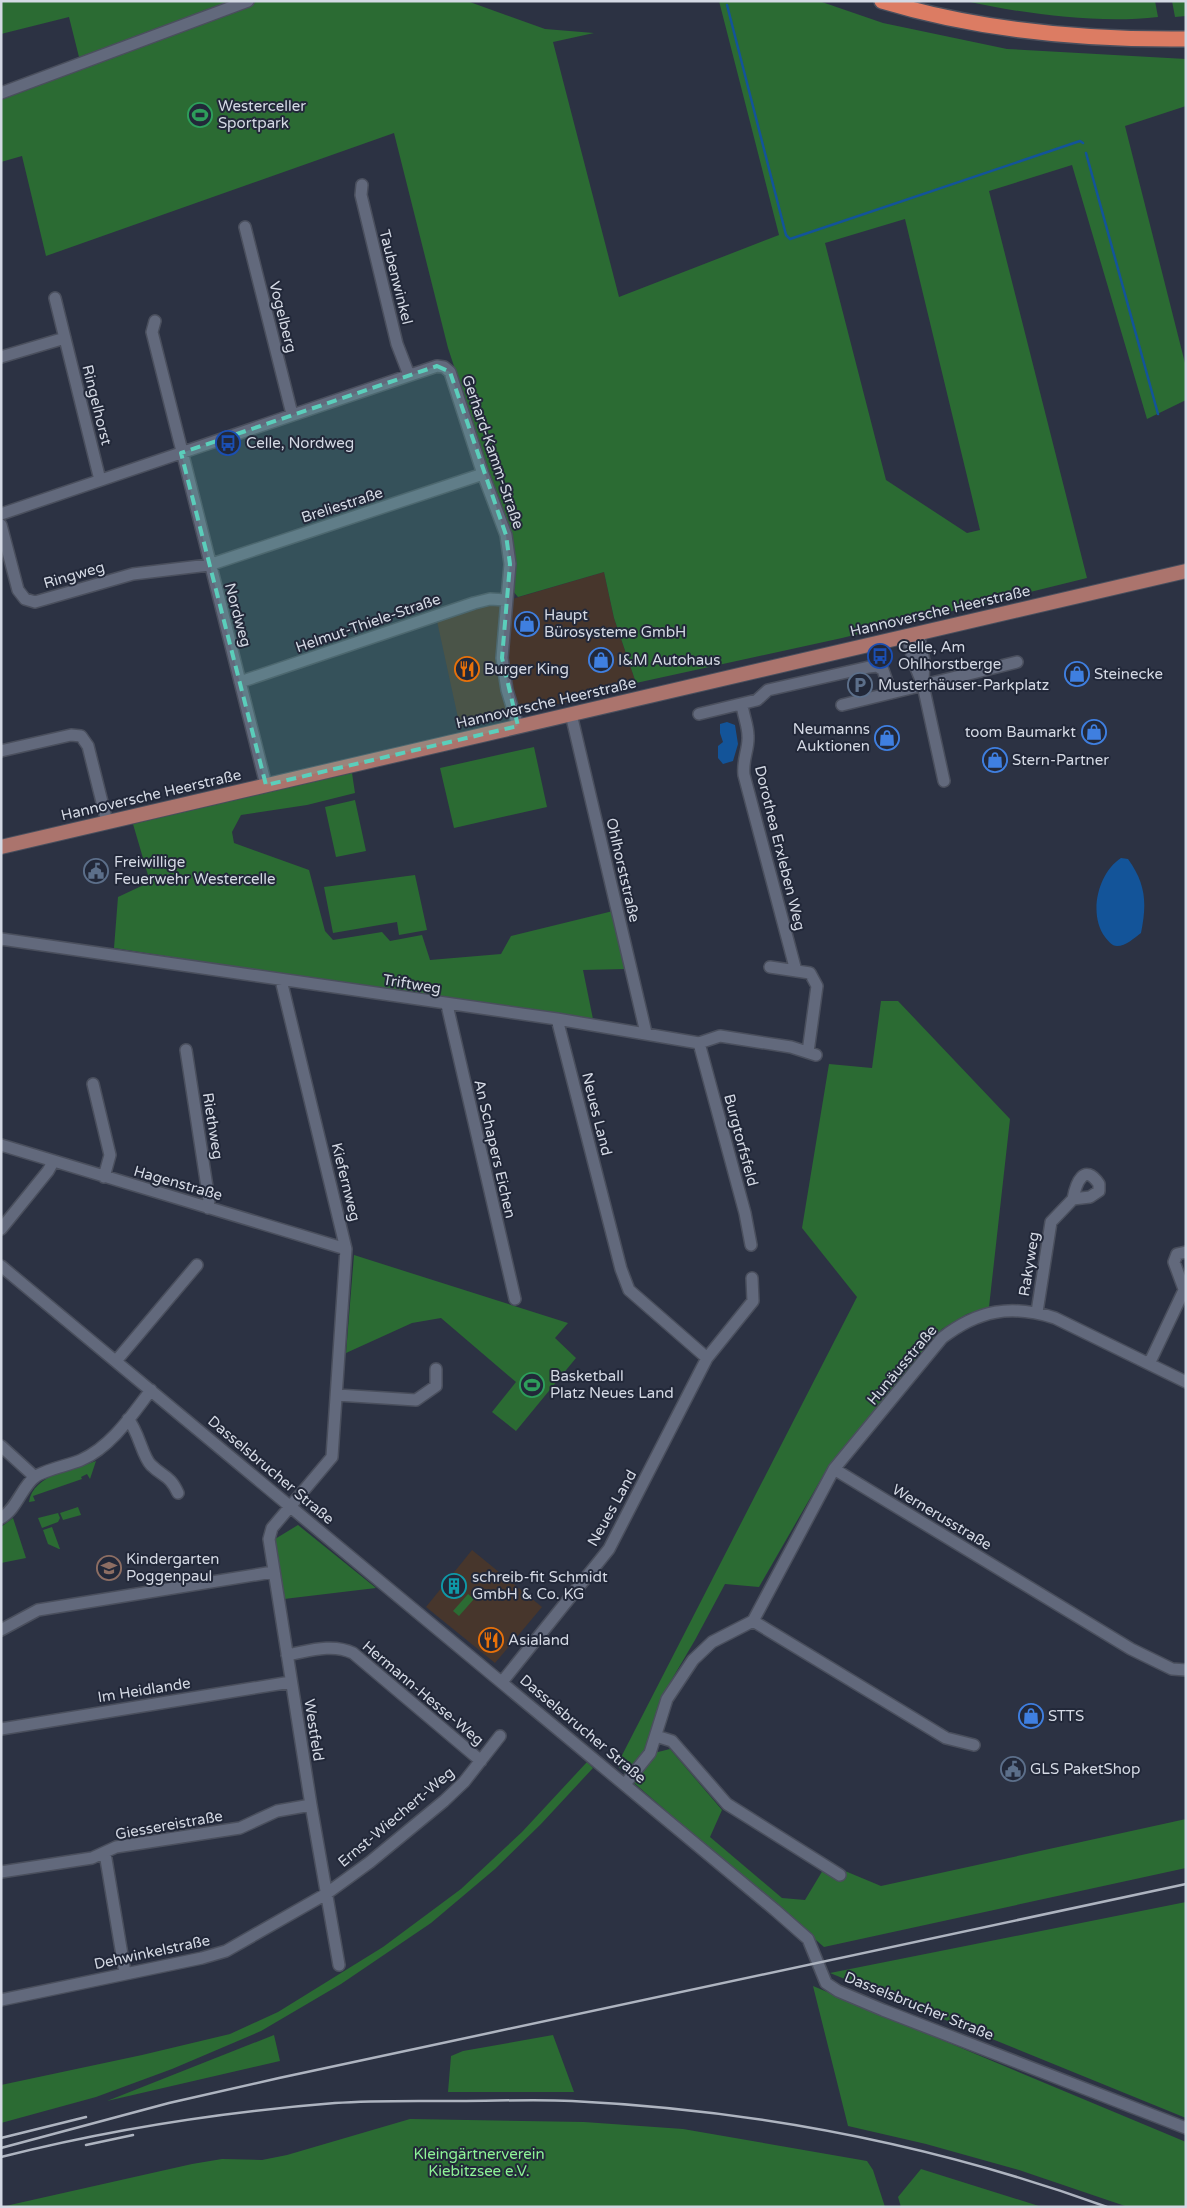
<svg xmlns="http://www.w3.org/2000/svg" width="1187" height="2208" font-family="'Varela Round',sans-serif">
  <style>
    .commercial { fill: #47362c }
    .green { fill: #2b6b33; fill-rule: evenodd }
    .water { fill: #135499 }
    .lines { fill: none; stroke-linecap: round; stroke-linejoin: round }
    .stream { stroke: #135499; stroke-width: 2.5 }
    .minor-casing { stroke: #4a4f5d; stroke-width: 14 }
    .major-casing { stroke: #4a4f5d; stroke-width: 16 }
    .highway-casing { stroke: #4a4f5d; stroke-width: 18 }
    .minor { stroke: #62697c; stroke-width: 11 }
    .major { stroke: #ab746d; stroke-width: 14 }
    .highway { stroke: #dc7c63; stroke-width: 15 }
    .rail { stroke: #aeb4c0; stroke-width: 2.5 }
    .marked { fill: #5bcebb; fill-opacity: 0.2; stroke: #5bcebb; stroke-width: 4; stroke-dasharray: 10 6; stroke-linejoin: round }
    .labels { text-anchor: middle; stroke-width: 4; stroke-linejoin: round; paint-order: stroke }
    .poi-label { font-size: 15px; fill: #d4d9e4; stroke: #222839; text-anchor: start }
    .street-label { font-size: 15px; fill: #d4d9e4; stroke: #222839 }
    .park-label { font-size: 15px; fill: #8df396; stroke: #222839 }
  </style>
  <rect width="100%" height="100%" fill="#2c3243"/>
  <!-- commercial -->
  <path class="commercial" d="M 604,572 L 614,618 L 636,683 L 634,686 L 460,727 L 437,621 Z
    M 472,1550 L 542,1607 L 495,1663 L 426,1607 Z"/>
  <!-- green -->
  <path class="green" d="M 1,1 L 467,1 L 545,29 L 594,33 L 553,42 L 619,297 L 779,235 L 719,1 L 819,1 L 883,23 L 1007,49 L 1186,59 L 1186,106 L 1125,126 L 1186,367 L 1186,400 L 1147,419 L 1072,165 L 989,191 L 1087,578 L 842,638 L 636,683 L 614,618 L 604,572 L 518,597 L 512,590 L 515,551 L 448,348 L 394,133 L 46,256 L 22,156 L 1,162 L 1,100 L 82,69 L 69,17 L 1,34 ZM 905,219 L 980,530 L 967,533 L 886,480 L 825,243 Z
    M 966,1 L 1155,1 L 1158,17 C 1099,24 1024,14 966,1 Z
    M 1172,1 L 1186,1 L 1186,16 L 1175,17 Z
    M 534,747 L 547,807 L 454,828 L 440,768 Z
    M 352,773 L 355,793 L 307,805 L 241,815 L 232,832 L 234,843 L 309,870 L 325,931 L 333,940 L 382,932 L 390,941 L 422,935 L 430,960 L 501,954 L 511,936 L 613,911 L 626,969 L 583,970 L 593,1019 L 447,1000 L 114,948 L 118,897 L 150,882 L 133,824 Z
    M 355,800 L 366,851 L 336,857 L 325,807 Z
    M 415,875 L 427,930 L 399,935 L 397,922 L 333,933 L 324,887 Z
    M 881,1001 L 898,1001 L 1010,1119 L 989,1307 L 967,1314 L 942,1329 L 828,1467 L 759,1587 L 725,1584 L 695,1640 L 665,1691 L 649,1743 L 658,1752 L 670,1749 L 722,1810 L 710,1837 L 782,1898 L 805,1900 L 823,1870 L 841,1879 L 845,1871 L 881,1886 L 1186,1819 L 1186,1868 L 824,1947 L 634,1783 L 617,1765 L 857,1297 L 802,1228 L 829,1064 L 872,1068 Z
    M 354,1255 L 568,1323 L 555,1338 L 576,1358 L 516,1431 L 492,1412 L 516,1382 L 441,1318 L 412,1323 L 346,1353 Z
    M 96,1461 L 90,1479 L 87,1474 L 81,1477 L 82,1479 L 33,1496 L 35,1501 L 29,1502 C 33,1474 75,1469 96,1461 Z
    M 78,1507 L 81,1515 L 63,1520 L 60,1513 Z
    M 58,1513 L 60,1518 L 58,1522 L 42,1528 L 38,1518 Z
    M 13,1518 L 26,1558 L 1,1563 L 1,1527 Z
    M 298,1525 L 376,1588 L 284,1599 L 275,1539 Z
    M 52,1527 L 60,1549 L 59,1549 L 48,1544 L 43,1530 Z
    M 468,1594 L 474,1599 L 459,1616 L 453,1611 Z
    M 587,1762 L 593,1768 L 541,1824 L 495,1869 L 431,1923 L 341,1984 L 261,2031 L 172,2069 L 96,2097 L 1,2123 L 1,2085 L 142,2055 L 230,2034 L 278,2012 L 383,1947 L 461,1889 L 522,1832 Z
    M 1186,1902 L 1186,2118 L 830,1973 Z
    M 813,1986 L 1186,2142 L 1186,2207 L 1128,2207 L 1019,2170 L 926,2144 L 848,2126 Z
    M 274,2035 L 280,2061 L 107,2101 Z
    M 553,2035 L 574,2092 L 448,2092 L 451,2056 L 463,2051 Z
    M 410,2119 L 584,2122 L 683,2129 L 867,2161 L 873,2170 L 885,2207 L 1,2207 L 192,2164 L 222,2159 L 262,2160 L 287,2155 Z
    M 921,2169 L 1042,2207 L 901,2207 L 898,2197 Z"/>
  <!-- water -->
  <path class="water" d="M 727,722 L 735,725 L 738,744 L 733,761 L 723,764 L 718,758 L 718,746 L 723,742 L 720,733 L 720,724 Z
    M 1121,858 L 1128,859 C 1146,884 1147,903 1141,933 C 1134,938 1126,946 1117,946 C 1112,946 1108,941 1105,937 C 1088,914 1098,873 1121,858 Z"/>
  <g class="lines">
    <!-- stream -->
    <path class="stream" d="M 727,5 L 786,235 L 790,239 L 1080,141 L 1083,143
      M 1086,153 L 1158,414"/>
    <defs>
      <path id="minor" d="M 1,93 L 248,1
        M 362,185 L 361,195 L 397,344 L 409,375
        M 245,227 L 292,414
        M 55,298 L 100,480
        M 155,321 L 152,332 L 266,785
        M 1,357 L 65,338
        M 1,514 L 437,366 L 444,367 L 450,372 L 483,474 L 506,535 L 510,564 L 502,658 L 507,690 L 518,726
        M 1,525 L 18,590 L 25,599 L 35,602 L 133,574 L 209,565 L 483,474
        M 918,633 L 924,661 L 923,681
        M 907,635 L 914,663 L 923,685 L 944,781
        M 240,682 L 474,603 L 490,599 L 506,600
        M 742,704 C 743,715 748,725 748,736 C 749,749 742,760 744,775 L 796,971
        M 842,705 L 1017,662
        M 571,714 L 646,1033
        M 699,714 L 757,700 L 768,690 L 869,667 L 877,666 L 883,670 L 891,693
        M 1,751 L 71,735 L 81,736 L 88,746 L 107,822
        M 1,939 L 557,1019 L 699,1043 L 720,1036 L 791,1047 L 816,1055
        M 770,967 L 810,973 L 817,986 L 808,1052
        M 281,980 L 346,1249 L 332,1457 L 272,1528 L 269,1539 L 311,1805 L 339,1965
        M 447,1005 L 515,1299
        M 699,1043 L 745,1213 L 751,1245
        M 186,1050 L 209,1200 L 208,1208
        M 93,1084 L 110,1155 L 104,1177
        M 1,1145 L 346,1249
        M 1,1229 L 48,1171 L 53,1162
        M 1,1266 L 775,1910 L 808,1939 L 826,1983 L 838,1991 L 883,2010 L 1186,2128
        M 1184,1289 L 1174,1262 L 1177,1254 L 1186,1252
        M 1037,1312 L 1051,1222 L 1073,1199 L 1090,1197 L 1099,1191 L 1099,1184 C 1084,1162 1076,1183 1073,1199
        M 707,1358 L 753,1301 L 752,1278
        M 116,1361 L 197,1265
        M 1149,1364 L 1186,1286
        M 337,1395 L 416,1400 L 436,1386 L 436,1369
        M 128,1419 C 139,1432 142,1456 151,1465 C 163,1477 170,1475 178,1493
        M 1,1446 L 35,1477
        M 834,1469 L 1131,1649 L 1172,1669 L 1186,1670
        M 1,1518 C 17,1509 22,1486 35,1477 C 43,1470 70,1465 81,1460 C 111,1447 132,1415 151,1390
        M 753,1621 L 946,1738 L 974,1745
        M 1,1630 L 38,1610 L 273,1572
        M 287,1655 C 309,1651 332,1643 353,1653 L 481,1761
        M 502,1682 L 609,1549 L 707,1358 L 629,1290 L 621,1269 L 557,1019
        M 1,1729 L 291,1682
        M 656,1736 L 672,1741 L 727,1804 L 840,1875
        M 625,1784 L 650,1753 L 667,1699 L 693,1660 L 712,1642 L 753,1621 L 834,1469 L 942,1338 C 978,1310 1011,1304 1055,1318 L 1186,1382
        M 105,1853 L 125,1973
        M 1,1872 L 92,1858 L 116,1847 L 240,1828 L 277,1811 L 311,1805
        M 1,2000 L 202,1958 L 226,1951 L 326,1894 L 370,1862 L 444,1801 L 464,1782 L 500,1736"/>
      <path id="major" d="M 1,847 L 1186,571"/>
      <path id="highway" d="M 882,1 C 981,31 1083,40 1186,39"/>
    </defs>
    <!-- minor casing -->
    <use href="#minor" class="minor-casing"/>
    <!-- major casing -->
    <use href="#major" class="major-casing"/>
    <!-- highway casing -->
    <use href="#highway" class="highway-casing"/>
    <!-- minor -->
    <use href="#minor" class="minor"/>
    <!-- major -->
    <use href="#major" class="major"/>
    <!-- highway -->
    <use href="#highway" class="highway"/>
    <!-- rail -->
    <path class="rail" d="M 1,2138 L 86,2117
      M 86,2145 L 133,2135
      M 1,2148 L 169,2103 L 279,2078 L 1186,1884
      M 1,2157 C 111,2129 222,2112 335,2103 C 376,2100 418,2101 459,2101 C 497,2101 535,2099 572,2101 C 754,2110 936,2145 1107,2207"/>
  </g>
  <!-- marked area -->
  <path class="marked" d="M 437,366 L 450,372 L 506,535 L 510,564 L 502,658 L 518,726 L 266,785 L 181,453 Z"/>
  <!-- icons -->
  <defs>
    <symbol id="stadium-ring" viewBox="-11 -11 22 22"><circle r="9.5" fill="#222839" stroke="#2e9e5b" stroke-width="1.5"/><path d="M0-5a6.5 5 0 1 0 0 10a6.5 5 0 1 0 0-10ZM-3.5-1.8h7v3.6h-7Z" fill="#2e9e5b"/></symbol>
    <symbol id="bus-ring" viewBox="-11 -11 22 22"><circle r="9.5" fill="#222839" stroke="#1a4fb4" stroke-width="1.5"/><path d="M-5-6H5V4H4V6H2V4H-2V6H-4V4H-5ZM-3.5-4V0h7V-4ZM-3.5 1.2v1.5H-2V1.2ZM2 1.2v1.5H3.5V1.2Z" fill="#1a4fb4"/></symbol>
    <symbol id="shop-ring" viewBox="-11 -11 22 22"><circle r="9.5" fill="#222839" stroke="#3f7fe0" stroke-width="1.5"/><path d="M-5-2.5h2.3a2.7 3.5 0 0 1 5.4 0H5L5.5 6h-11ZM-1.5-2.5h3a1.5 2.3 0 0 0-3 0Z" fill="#3f7fe0"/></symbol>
    <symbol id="restaurant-ring" viewBox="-11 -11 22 22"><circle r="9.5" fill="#222839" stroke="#e8710a" stroke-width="1.5"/><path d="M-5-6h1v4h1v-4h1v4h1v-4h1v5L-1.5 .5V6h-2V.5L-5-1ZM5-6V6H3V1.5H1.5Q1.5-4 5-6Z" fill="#e8710a"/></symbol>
    <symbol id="parking-ring" viewBox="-11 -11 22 22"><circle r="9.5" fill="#222839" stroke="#5c6f8a" stroke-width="1.5"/><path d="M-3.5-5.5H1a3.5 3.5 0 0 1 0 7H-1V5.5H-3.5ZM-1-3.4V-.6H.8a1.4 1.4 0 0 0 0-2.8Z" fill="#5c6f8a"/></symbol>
    <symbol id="civic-ring" viewBox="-11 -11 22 22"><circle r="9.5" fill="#222839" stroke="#5c6f8a" stroke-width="1.5"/><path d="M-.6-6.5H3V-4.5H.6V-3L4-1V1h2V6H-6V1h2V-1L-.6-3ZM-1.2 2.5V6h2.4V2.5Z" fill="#5c6f8a"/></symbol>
    <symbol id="school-ring" viewBox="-11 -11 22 22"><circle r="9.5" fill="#222839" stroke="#8d6e63" stroke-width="1.5"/><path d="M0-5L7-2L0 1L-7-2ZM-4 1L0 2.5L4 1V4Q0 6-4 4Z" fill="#8d6e63"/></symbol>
    <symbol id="building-ring" viewBox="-11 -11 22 22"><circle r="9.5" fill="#222839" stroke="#0f9aa8" stroke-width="1.5"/><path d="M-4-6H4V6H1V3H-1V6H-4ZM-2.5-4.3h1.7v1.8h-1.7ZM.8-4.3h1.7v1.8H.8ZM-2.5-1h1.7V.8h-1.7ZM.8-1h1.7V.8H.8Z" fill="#0f9aa8"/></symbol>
  </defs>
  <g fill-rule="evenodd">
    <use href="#stadium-ring" x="186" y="101" width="28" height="28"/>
    <use href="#bus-ring" x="214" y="429" width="28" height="28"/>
    <use href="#shop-ring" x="513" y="610" width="28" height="28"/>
    <use href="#bus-ring" x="866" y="642" width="28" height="28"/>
    <use href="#shop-ring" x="587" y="646" width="28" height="28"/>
    <use href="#restaurant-ring" x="453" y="655" width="28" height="28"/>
    <use href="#shop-ring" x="1063" y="660" width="28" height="28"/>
    <use href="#parking-ring" x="846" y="671" width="28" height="28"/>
    <use href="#shop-ring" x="1080" y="718" width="28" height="28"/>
    <use href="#shop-ring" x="873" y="724" width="28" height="28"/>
    <use href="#shop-ring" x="981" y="746" width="28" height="28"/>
    <use href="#civic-ring" x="82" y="857" width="28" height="28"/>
    <use href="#stadium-ring" x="518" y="1371" width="28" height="28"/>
    <use href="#school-ring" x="95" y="1554" width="28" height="28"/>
    <use href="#building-ring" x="440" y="1572" width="28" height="28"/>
    <use href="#restaurant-ring" x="477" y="1626" width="28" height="28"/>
    <use href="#shop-ring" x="1017" y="1702" width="28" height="28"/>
    <use href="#civic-ring" x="999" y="1755" width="28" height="28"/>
  </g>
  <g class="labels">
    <!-- poi labels -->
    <g class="poi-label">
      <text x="218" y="111">Westerceller<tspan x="218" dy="17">Sportpark</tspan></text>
      <text x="246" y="448">Celle, Nordweg</text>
      <text x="544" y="620">Haupt<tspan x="544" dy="17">Bürosysteme GmbH</tspan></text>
      <text x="898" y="652">Celle, Am<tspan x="898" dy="17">Ohlhorstberge</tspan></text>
      <text x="618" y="665">I&amp;M Autohaus</text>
      <text x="484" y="674">Burger King</text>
      <text x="1094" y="679">Steinecke</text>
      <text x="878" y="690">Musterhäuser-Parkplatz</text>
      <text x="870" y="734" text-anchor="end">Neumanns<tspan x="870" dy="17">Auktionen</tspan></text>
      <text x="1076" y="737" text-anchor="end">toom Baumarkt</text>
      <text x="1012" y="765">Stern-Partner</text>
      <text x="114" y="867">Freiwillige<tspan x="114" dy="17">Feuerwehr Westercelle</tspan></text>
      <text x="550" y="1381">Basketball<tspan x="550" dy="17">Platz Neues Land</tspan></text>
      <text x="126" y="1564">Kindergarten<tspan x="126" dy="17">Poggenpaul</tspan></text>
      <text x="472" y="1582">schreib-fit Schmidt<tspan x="472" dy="17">GmbH &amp; Co. KG</tspan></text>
      <text x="508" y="1645">Asialand</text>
      <text x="1048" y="1721">STTS</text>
      <text x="1030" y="1774">GLS PaketShop</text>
    </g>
    <!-- street labels -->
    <g class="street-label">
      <text transform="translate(396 277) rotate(76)" y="5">Taubenwinkel</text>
      <text transform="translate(283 317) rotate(76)" y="5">Vogelberg</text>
      <text transform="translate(97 405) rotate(76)" y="5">Ringelhorst</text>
      <text transform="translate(493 452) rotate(71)" y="5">Gerhard-Kamm-Straße</text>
      <text transform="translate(342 505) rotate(-18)" y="5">Breliestraße</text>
      <text transform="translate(74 575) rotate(-16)" y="5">Ringweg</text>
      <text transform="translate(940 611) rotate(-13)" y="5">Hannoversche Heerstraße</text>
      <text transform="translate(238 615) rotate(75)" y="5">Nordweg</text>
      <text transform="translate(368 623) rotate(-19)" y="5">Helmut-Thiele-Straße</text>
      <text transform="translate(546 703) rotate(-13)" y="5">Hannoversche Heerstraße</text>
      <text transform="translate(151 795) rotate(-13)" y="5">Hannoversche Heerstraße</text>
      <text transform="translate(780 848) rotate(76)" y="5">Dorothea Erxleben Weg</text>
      <text transform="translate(623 870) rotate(77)" y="5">Ohlhorststraße</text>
      <text transform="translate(412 984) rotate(9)" y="5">Triftweg</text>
      <text transform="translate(597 1114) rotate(76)" y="5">Neues Land</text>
      <text transform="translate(213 1126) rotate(81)" y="5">Riethweg</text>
      <text transform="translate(741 1140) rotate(75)" y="5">Burgtorfsfeld</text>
      <text transform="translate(495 1149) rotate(77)" y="5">An Schapers Eichen</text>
      <text transform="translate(346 1182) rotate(76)" y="5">Kiefernweg</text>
      <text transform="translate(178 1183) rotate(16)" y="5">Hagenstraße</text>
      <text transform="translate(1029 1264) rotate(-81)" y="5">Rakyweg</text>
      <text transform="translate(902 1365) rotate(-50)" y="5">Hunäusstraße</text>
      <text transform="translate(271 1470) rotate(40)" y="5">Dasselsbrucher Straße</text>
      <text transform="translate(612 1508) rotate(-61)" y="5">Neues Land</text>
      <text transform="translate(942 1517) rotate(31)" y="5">Wernerusstraße</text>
      <text transform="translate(144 1690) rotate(-9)" y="5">Im Heidlande</text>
      <text transform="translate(423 1693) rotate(40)" y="5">Hermann-Hesse-Weg</text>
      <text transform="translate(583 1729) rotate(40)" y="5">Dasselsbrucher Straße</text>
      <text transform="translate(314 1730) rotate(81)" y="5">Westfeld</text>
      <text transform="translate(396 1817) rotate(-40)" y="5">Ernst-Wiechert-Weg</text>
      <text transform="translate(169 1825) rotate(-10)" y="5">Giessereistraße</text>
      <text transform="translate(152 1952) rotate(-12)" y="5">Dehwinkelstraße</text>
      <text transform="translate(919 2006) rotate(22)" y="5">Dasselsbrucher Straße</text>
    </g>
    <!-- park labels -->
    <g class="park-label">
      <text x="479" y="2159">Kleingärtnerverein<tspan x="479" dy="17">Kiebitzsee e.V.</tspan></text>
    </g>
  </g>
  <!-- border -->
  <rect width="1187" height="2208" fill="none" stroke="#d4d9e4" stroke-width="5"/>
</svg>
